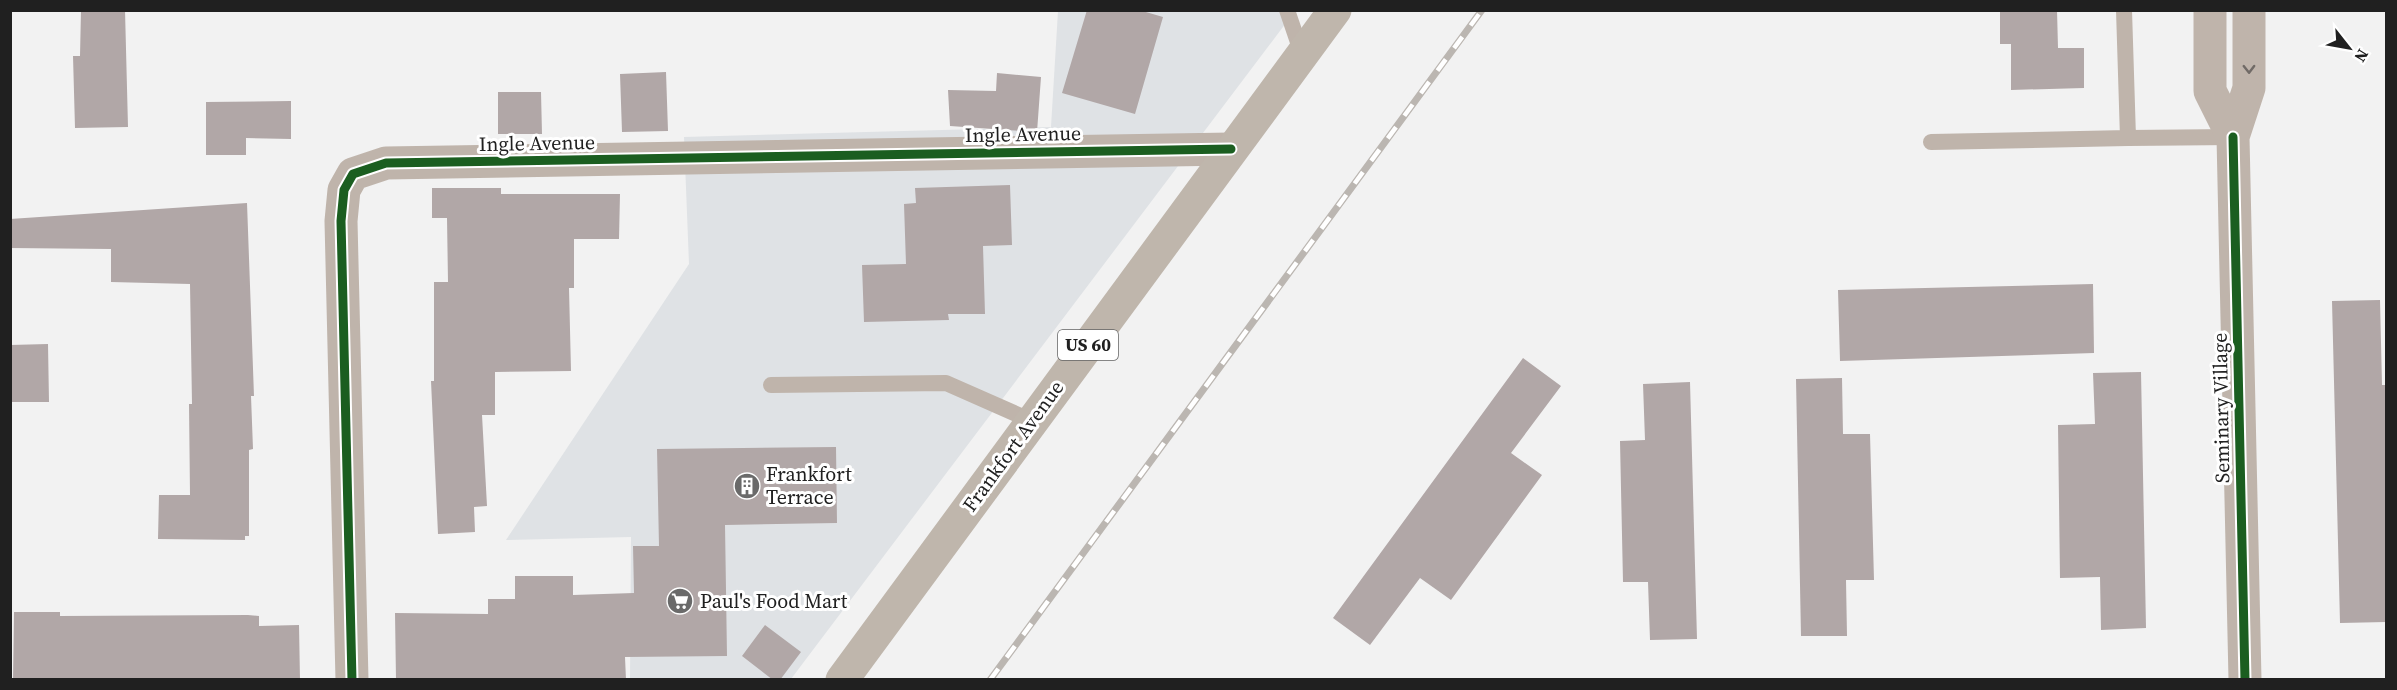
<svg xmlns="http://www.w3.org/2000/svg" width="2397" height="690" font-family="'Source Serif 4',serif">
  <style>
    .built { fill: #dfe2e5 }
    .building { fill: #b1a7a7 }
    .lines { fill: none; stroke-linecap: round; stroke-linejoin: round }
    .service { stroke: #bfb4ab; stroke-width: 16 }
    .minor { stroke: #bfb4ab; stroke-width: 33 }
    .primary { stroke: #bfb6ac; stroke-width: 33 }
    .rail-casing { stroke: #bbb6b1; stroke-width: 7 }
    .rail { stroke: #fff; stroke-width: 4.5; stroke-dasharray: 14; stroke-linecap: butt }
    .cycleway-casing { stroke: #fff; stroke-width: 13 }
    .cycleway { stroke: #1b5e20; stroke-width: 9 }
    .oneway { stroke: #706a66 }
    .labels { text-anchor: middle; stroke-width: 6; stroke-linejoin: round; paint-order: stroke }
    .shield { fill: #fff; stroke: #636363; stroke-width: 1.5 }
    .shield-label { font-size: 18px; font-weight: bold; fill: #202020 }
    .street-label { font-size: 20px; fill: #202020; stroke: #fff }
    .poi-label { font-size: 20px; fill: #202020; stroke: #fff; text-anchor: start }
  </style>
  <rect width="100%" height="100%" fill="#f2f2f2"/>
  <!-- built -->
  <path class="built" d="M 1058,11 L 1295,11 L 791,679 L 630,679 L 631,537 L 506,540 L 689,264 L 684,137 L 1051,127 Z"/>
  <!-- building -->
  <path class="building" d="M 81,10 L 125,10 L 128,127 L 75,128 L 73,56 L 80,56 Z
    M 1087,10 L 1139,10 L 1163,17 L 1135,114 L 1062,93 Z
    M 2000,10 L 2057,10 L 2058,48 L 2084,48 L 2084,88 L 2011,90 L 2011,44 L 2000,44 Z
    M 666,72 L 668,131 L 622,132 L 620,74 Z
    M 997,73 L 1041,77 L 1037,132 L 950,126 L 948,90 L 996,91 Z
    M 498,92 L 541,92 L 542,134 L 498,134 Z
    M 291,101 L 291,139 L 246,138 L 246,155 L 206,155 L 206,102 Z
    M 1010,185 L 1012,245 L 983,246 L 985,314 L 948,314 L 949,320 L 864,322 L 862,265 L 906,264 L 904,204 L 916,203 L 915,188 Z
    M 432,188 L 501,188 L 501,194 L 620,194 L 619,239 L 574,239 L 574,288 L 569,288 L 571,371 L 495,372 L 495,415 L 482,415 L 487,506 L 474,507 L 475,532 L 438,534 L 431,381 L 434,381 L 434,282 L 448,282 L 447,218 L 432,218 Z
    M 247,203 L 254,396 L 251,396 L 253,449 L 249,450 L 249,536 L 245,536 L 245,540 L 158,539 L 159,495 L 190,495 L 189,404 L 192,404 L 190,284 L 111,282 L 111,249 L 10,248 L 10,219 Z
    M 2093,284 L 2094,353 L 1840,361 L 1838,290 Z
    M 2380,300 L 2382,385 L 2386,385 L 2386,622 L 2340,623 L 2332,301 Z
    M 48,344 L 49,402 L 10,402 L 10,345 Z
    M 1523,358 L 1561,386 L 1511,453 L 1542,475 L 1451,600 L 1420,578 L 1370,645 L 1333,618 Z
    M 2141,372 L 2146,628 L 2101,630 L 2100,577 L 2060,578 L 2058,425 L 2095,424 L 2093,373 Z
    M 1842,378 L 1843,434 L 1870,434 L 1874,580 L 1846,580 L 1847,636 L 1801,636 L 1796,379 Z
    M 1690,382 L 1697,639 L 1650,640 L 1648,582 L 1623,582 L 1620,441 L 1645,440 L 1643,384 Z
    M 836,447 L 837,523 L 725,525 L 727,656 L 625,657 L 626,680 L 396,680 L 395,613 L 488,614 L 488,599 L 515,599 L 515,576 L 573,576 L 573,595 L 634,593 L 633,546 L 659,546 L 657,449 Z
    M 14,612 L 60,612 L 60,616 L 248,615 L 259,616 L 259,626 L 299,625 L 300,680 L 13,680 Z
    M 765,625 L 801,652 L 780,680 L 773,680 L 742,656 Z"/>
  <g class="lines">
    <!-- service -->
    <path class="service" d="M 1287,10 L 1302,54
      M 2124,10 L 2128,138 L 2233,137
      M 1931,142 L 2128,138
      M 771,385 L 946,383 L 1032,421"/>
    <!-- minor -->
    <path class="minor" d="M 2210,10 L 2210,91 L 2233,137 L 2249,88 L 2249,10
      M 2233,137 L 2245,680
      M 352,680 L 341,221 L 344,190 L 353,174 L 386,163 L 1231,149"/>
    <!-- primary -->
    <path class="primary" d="M 842,680 L 1335,10"/>
    <defs>
      <path id="rail" d="M 990,680 L 1482,10"/>
    </defs>
    <!-- rail casing -->
    <use href="#rail" class="rail-casing"/>
    <!-- rail -->
    <use href="#rail" class="rail"/>
    <defs>
      <path id="cycleway" d="M 2233,137 L 2245,680
        M 352,680 L 341,221 L 344,190 L 353,174 L 386,163 L 1231,149"/>
    </defs>
    <!-- cycleway casing -->
    <use href="#cycleway" class="cycleway-casing"/>
    <!-- cycleway -->
    <use href="#cycleway" class="cycleway"/>
  </g>
  <!-- one-way arrows -->
  <defs><path id="oneway-chevron" d="M-2-3.5L2.5 0L-2 3.5" fill="none" stroke-width="1.6" stroke-linecap="round" stroke-linejoin="round" transform="scale(1.5)"/></defs>
  <use class="oneway" href="#oneway-chevron" transform="translate(2249 69) rotate(89)"/>
  <!-- icons -->
  <defs>
    <symbol id="building-disc" viewBox="-11 -11 22 22"><circle r="9.5" fill="#6a6a6a" stroke="#fff"/><path d="M-4-6H4V6H1V3H-1V6H-4ZM-2.5-4.3h1.7v1.8h-1.7ZM.8-4.3h1.7v1.8H.8ZM-2.5-1h1.7V.8h-1.7ZM.8-1h1.7V.8H.8Z" fill="#fff"/></symbol>
    <symbol id="supermarket-disc" viewBox="-11 -11 22 22"><circle r="9.5" fill="#6a6a6a" stroke="#fff"/><path d="M-6-5.5h2.5l.6 2H6L4.5 2H-2.5L-4.4-4H-6ZM-1.5 3.2a1.3 1.3 0 1 0 .1 0ZM3 3.2a1.3 1.3 0 1 0 .1 0Z" fill="#fff"/></symbol>
  </defs>
  <g fill-rule="evenodd">
    <use href="#building-disc" x="732" y="471" width="30" height="30"/>
    <use href="#supermarket-disc" x="665" y="586" width="30" height="30"/>
  </g>
  <g class="labels">
    <!-- shield labels -->
    <rect class="shield" x="1058" y="330" width="60" height="30" rx="4.5"/>
    <g class="shield-label">
      <text x="1088" y="351">US 60</text>
    </g>
    <!-- street labels -->
    <g class="street-label">
      <text transform="translate(1023 134) rotate(-1)" y="7">Ingle Avenue</text>
      <text transform="translate(537 143) rotate(-1)" y="7">Ingle Avenue</text>
      <text transform="translate(2221 408) rotate(-91)" y="7">Seminary Village</text>
      <text transform="translate(1013 446) rotate(-54)" y="7">Frankfort Avenue</text>
    </g>
    <!-- poi labels -->
    <g class="poi-label">
      <text x="766" y="481">Frankfort<tspan x="766" dy="23">Terrace</tspan></text>
      <text x="700" y="608">Paul's Food Mart</text>
    </g>
  </g>
  <!-- border -->
  <rect width="2397" height="690" fill="none" stroke="#202020" stroke-width="24"/>
  <!-- north arrow -->
  <g transform="translate(2349 48) rotate(121)" stroke="#ffffff" stroke-width="4.5" paint-order="stroke">
  <path d="M0-4.5L10 22L0 15L-10 22Z" fill="#202020"/>
  <text y="-9" font-size="16" font-weight="bold" text-anchor="middle" fill="#202020">N</text>
  </g>
</svg>
